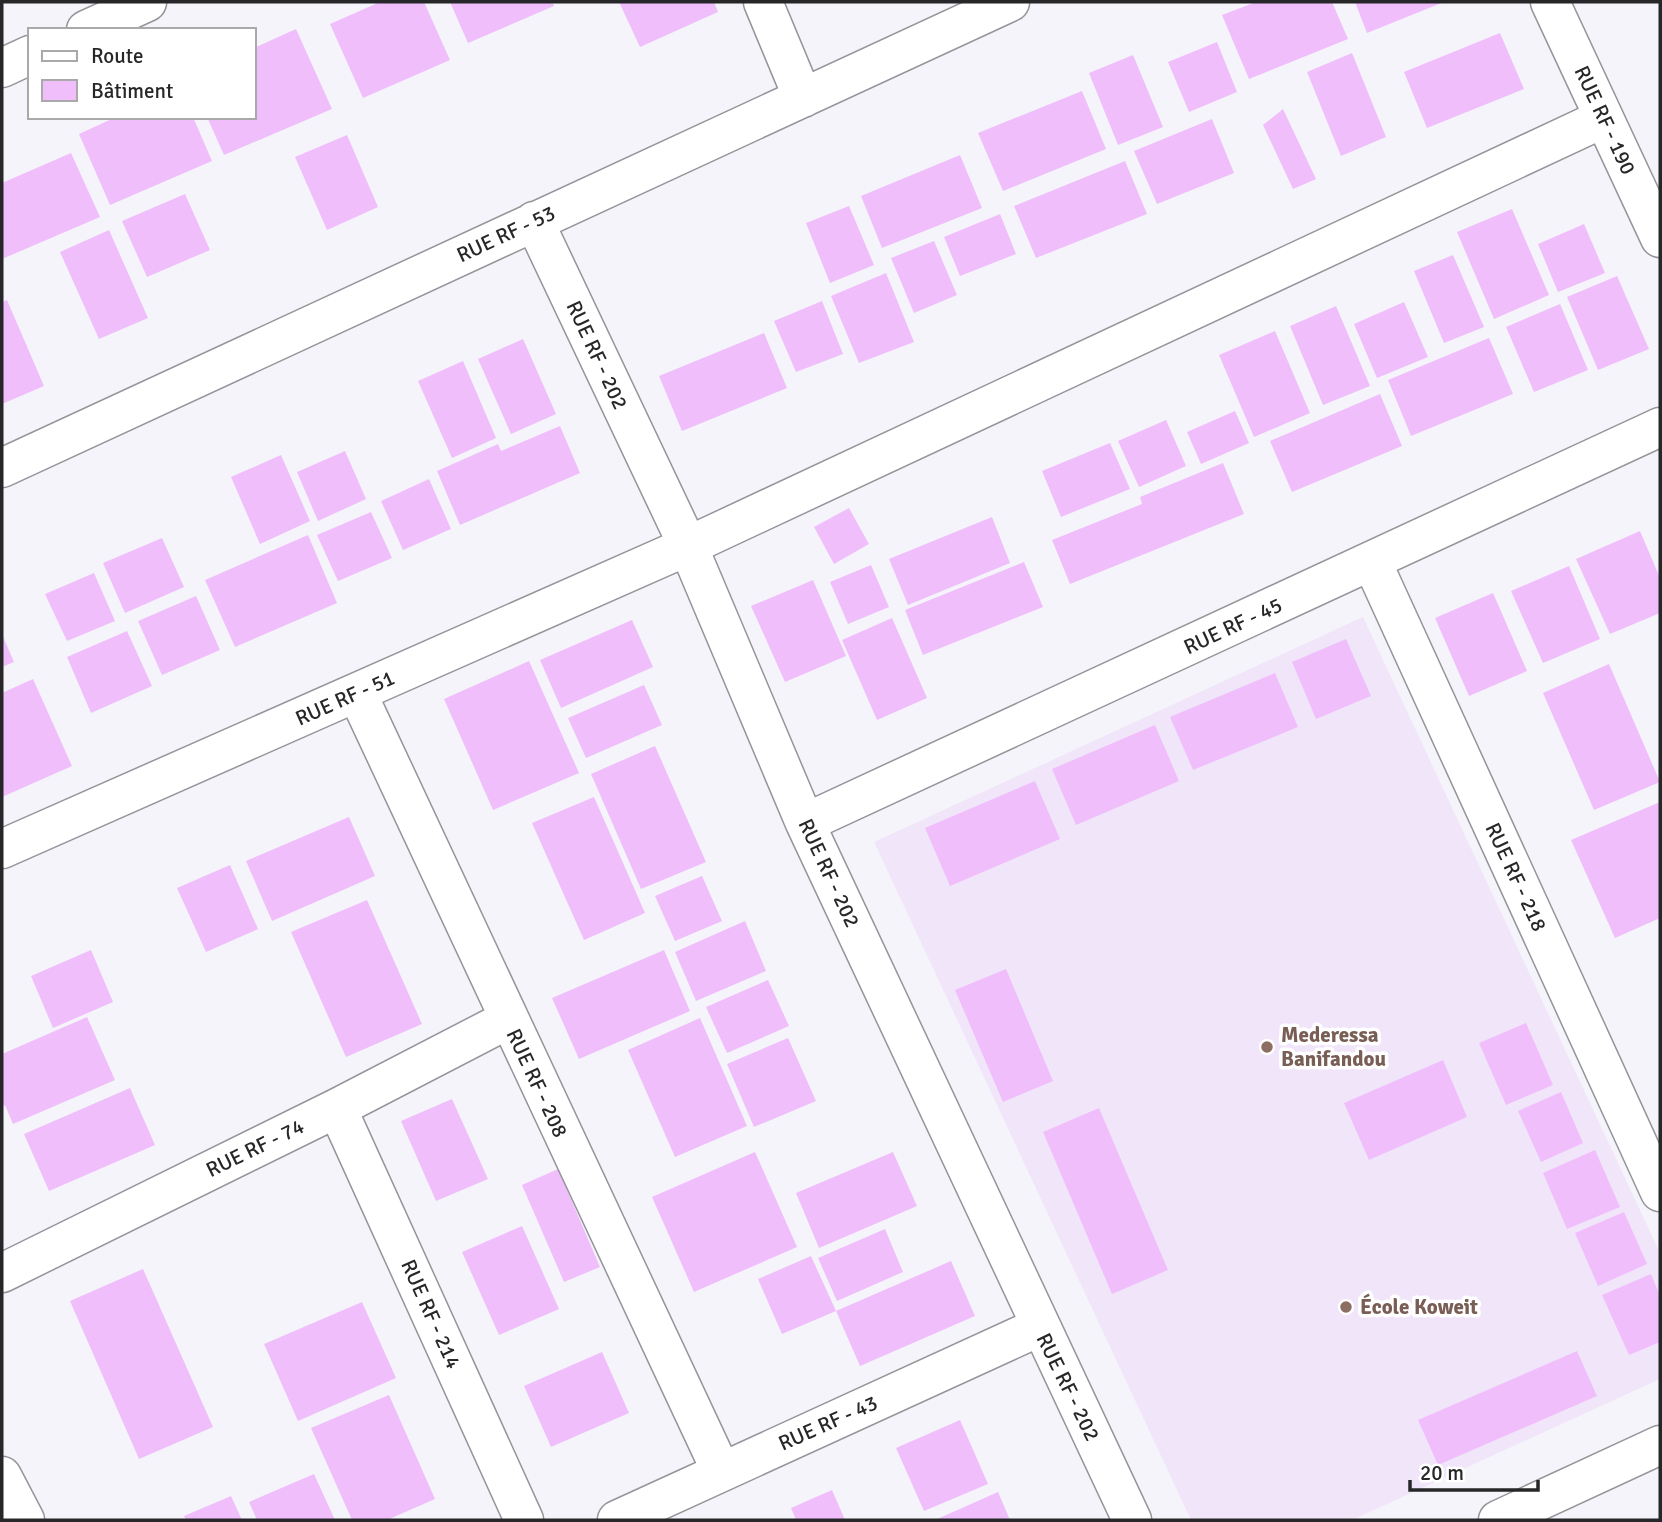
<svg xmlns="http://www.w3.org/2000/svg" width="1662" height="1522" font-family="Signika,sans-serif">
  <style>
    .education { fill: #f1e5fa }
    .building { fill: #f1befc }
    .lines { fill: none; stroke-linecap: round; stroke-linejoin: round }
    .minor-casing { stroke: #94949a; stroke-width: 41 }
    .major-casing { stroke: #94949a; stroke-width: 41 }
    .minor { stroke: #fff; stroke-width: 38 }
    .major { stroke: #fff; stroke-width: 38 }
    .education-dot { fill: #8d6e63; stroke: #fff; stroke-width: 2.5 }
    .labels { text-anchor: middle; stroke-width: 7; stroke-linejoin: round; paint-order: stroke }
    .street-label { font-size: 21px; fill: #272729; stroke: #fff }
    .education-label { font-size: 21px; font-weight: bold; fill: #785e54; stroke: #fff; text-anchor: start }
  </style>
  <rect width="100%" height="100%" fill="#f4f4fa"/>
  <!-- education -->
  <path class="education" d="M 1363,617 L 1660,1253 L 1660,1379 L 1352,1520 L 1191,1520 L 874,842 Z"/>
  <!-- building -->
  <path class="building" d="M 380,2 L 424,2 L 450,60 L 363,98 L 330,24 Z
    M 450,2 L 552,2 L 554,6 L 468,43 Z
    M 619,2 L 714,2 L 718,12 L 640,47 Z
    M 1256,2 L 1332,2 L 1348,39 L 1249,79 L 1222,15 Z
    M 1355,2 L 1444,2 L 1367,33 Z
    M 296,29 L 332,109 L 224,155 L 207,117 L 254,117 L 254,48 Z
    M 1500,33 L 1524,89 L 1427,128 L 1404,72 Z
    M 1217,42 L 1237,92 L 1189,112 L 1168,62 Z
    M 1352,53 L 1386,137 L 1341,156 L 1307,72 Z
    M 1133,55 L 1163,127 L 1118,145 L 1089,73 Z
    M 1082,91 L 1106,149 L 1003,191 L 978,133 Z
    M 1283,109 L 1316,179 L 1293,189 L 1263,125 Z
    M 116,117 L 193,117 L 212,161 L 110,205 L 79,134 Z
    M 1212,119 L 1234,173 L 1157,204 L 1134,151 Z
    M 347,135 L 378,207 L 327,230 L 295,157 Z
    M 71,153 L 100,217 L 2,259 L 2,183 Z
    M 960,155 L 982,208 L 882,248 L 861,196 Z
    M 1125,161 L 1147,214 L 1036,258 L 1014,206 Z
    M 185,194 L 210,250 L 147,277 L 122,221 Z
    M 849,206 L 874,265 L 830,283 L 806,223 Z
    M 1512,209 L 1549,295 L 1494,319 L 1457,232 Z
    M 1000,214 L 1016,254 L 960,276 L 944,237 Z
    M 1584,224 L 1605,273 L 1558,292 L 1538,244 Z
    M 109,230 L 148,318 L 99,339 L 60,252 Z
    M 934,241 L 957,295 L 914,313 L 891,258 Z
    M 1453,255 L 1484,327 L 1444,343 L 1414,271 Z
    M 886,273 L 914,342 L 859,363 L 831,296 Z
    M 1617,276 L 1649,349 L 1598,370 L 1567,297 Z
    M 7,300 L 44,386 L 2,404 L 2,302 Z
    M 822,301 L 843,354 L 796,372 L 774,321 Z
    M 1404,302 L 1428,357 L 1377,378 L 1354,324 Z
    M 1560,304 L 1588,370 L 1534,392 L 1506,327 Z
    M 1336,306 L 1370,386 L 1323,405 L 1290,326 Z
    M 1275,331 L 1310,413 L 1254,437 L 1219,355 Z
    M 764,333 L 787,388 L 682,431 L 659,376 Z
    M 1489,338 L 1513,394 L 1411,436 L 1388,380 Z
    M 523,339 L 556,414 L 511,434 L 478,359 Z
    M 463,361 L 496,438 L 452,458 L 418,381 Z
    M 1380,394 L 1402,446 L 1292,492 L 1270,441 Z
    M 1235,411 L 1249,443 L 1201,464 L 1187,432 Z
    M 1166,420 L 1186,466 L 1139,487 L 1118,441 Z
    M 560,426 L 580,473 L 460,525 L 437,471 L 498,444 L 501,451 Z
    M 1110,443 L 1130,489 L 1061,517 L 1042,471 Z
    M 345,451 L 366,499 L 318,521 L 297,472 Z
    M 281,455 L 310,521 L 260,544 L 231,477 Z
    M 1223,463 L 1244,514 L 1070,584 L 1052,540 L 1142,504 L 1140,497 Z
    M 429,479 L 451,529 L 403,550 L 381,501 Z
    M 849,508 L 869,544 L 834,564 L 814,527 Z
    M 371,512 L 392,558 L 338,581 L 317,535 Z
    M 992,517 L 1010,563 L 908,605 L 889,559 Z
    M 1640,531 L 1660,578 L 1660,613 L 1610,634 L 1576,559 Z
    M 308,535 L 337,603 L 235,647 L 205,580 Z
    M 162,538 L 184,587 L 125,613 L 103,563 Z
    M 1024,562 L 1043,607 L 923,655 L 905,610 Z
    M 871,565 L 889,607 L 848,624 L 830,582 Z
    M 1569,566 L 1600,639 L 1543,663 L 1511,591 Z
    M 94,573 L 115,621 L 67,641 L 45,594 Z
    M 813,580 L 846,656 L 785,682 L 751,606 Z
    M 1493,593 L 1527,671 L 1469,696 L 1435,618 Z
    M 196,596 L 220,650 L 162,675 L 138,621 Z
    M 892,618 L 927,698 L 877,720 L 842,640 Z
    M 632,620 L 653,667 L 561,708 L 540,660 Z
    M 127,631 L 152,686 L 91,713 L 67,657 Z
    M 2,634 L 14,662 L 2,667 Z
    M 1346,639 L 1371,696 L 1316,719 L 1292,662 Z
    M 529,661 L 579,773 L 493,810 L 444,699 Z
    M 1609,664 L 1660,782 L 1594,810 L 1543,693 Z
    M 1275,673 L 1298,727 L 1193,770 L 1170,717 Z
    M 33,679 L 72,766 L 2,797 L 2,693 Z
    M 644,685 L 662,725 L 586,758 L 568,718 Z
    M 1155,725 L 1179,781 L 1076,825 L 1052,769 Z
    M 655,746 L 706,862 L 641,889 L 591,774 Z
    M 1035,781 L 1060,839 L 950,886 L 925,828 Z
    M 594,797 L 645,913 L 584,940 L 532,823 Z
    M 1660,802 L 1660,918 L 1615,938 L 1571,840 Z
    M 349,817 L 375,876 L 272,921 L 246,861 Z
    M 230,865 L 258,929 L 206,952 L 177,888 Z
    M 702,876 L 722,921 L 675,941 L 655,896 Z
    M 367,900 L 422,1024 L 346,1057 L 291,932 Z
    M 745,921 L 766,971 L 696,1001 L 675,952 Z
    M 91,950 L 113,1002 L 53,1028 L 31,976 Z
    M 664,950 L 690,1011 L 579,1059 L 552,998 Z
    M 1006,969 L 1053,1081 L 1003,1102 L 955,990 Z
    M 768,980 L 789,1026 L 727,1053 L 706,1007 Z
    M 87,1017 L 115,1080 L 13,1124 L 5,1105 L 2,1107 L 2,1054 Z
    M 700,1018 L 747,1126 L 675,1157 L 628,1050 Z
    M 1526,1023 L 1553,1085 L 1506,1105 L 1479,1043 Z
    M 788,1038 L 816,1101 L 754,1127 L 727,1064 Z
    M 1443,1060 L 1467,1117 L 1369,1160 L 1344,1103 Z
    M 130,1088 L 155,1145 L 49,1191 L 24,1134 Z
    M 1561,1092 L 1583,1143 L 1541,1162 L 1518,1111 Z
    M 452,1099 L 488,1179 L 436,1201 L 401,1121 Z
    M 1099,1108 L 1168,1270 L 1112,1294 L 1043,1132 Z
    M 1595,1150 L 1620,1207 L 1567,1229 L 1543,1173 Z
    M 755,1152 L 797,1247 L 694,1292 L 652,1197 Z
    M 893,1152 L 917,1206 L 819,1248 L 796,1193 Z
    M 558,1169 L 600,1267 L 564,1282 L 522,1185 Z
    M 1624,1212 L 1647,1264 L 1598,1286 L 1575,1233 Z
    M 522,1226 L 559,1309 L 499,1335 L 462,1252 Z
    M 885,1229 L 903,1272 L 837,1301 L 818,1258 Z
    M 811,1256 L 836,1311 L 782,1334 L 758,1279 Z
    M 951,1261 L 975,1316 L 860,1366 L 836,1311 Z
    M 143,1269 L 213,1427 L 139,1459 L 70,1301 Z
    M 1651,1274 L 1660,1296 L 1660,1342 L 1629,1355 L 1602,1295 Z
    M 362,1302 L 396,1378 L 298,1421 L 264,1344 Z
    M 1577,1351 L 1597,1396 L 1438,1465 L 1418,1420 Z
    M 602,1352 L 629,1413 L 551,1447 L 524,1386 Z
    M 389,1395 L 435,1499 L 387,1520 L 352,1520 L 311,1428 Z
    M 960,1420 L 988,1484 L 924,1511 L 896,1448 Z
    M 314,1474 L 335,1520 L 257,1520 L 249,1502 Z
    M 832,1490 L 845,1520 L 796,1520 L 791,1508 Z
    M 998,1492 L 1010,1520 L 935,1520 Z
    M 231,1496 L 242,1520 L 186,1520 L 184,1516 Z"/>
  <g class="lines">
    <defs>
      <path id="minor" d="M 763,2 L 803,98
        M 1550,2 L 1660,238
        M 86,30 L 147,2
        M 2,68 L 30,55
        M 534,221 L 688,546 L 805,823 L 1132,1520
        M 2,468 L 1010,2
        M 1372,562 L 1660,1192
        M 357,693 L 721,1471
        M 805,823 L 1660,427
        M 2,849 L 688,546 L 1604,118
        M 337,1108 L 524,1520
        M 2,1273 L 337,1108 L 507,1020
        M 617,1520 L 1039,1327
        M 1498,1520 L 1660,1445"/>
      <path id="major" d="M 2,1476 L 25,1520"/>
    </defs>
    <!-- minor casing -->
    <use href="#minor" class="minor-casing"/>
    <!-- major casing -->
    <use href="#major" class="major-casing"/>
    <!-- minor -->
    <use href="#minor" class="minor"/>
    <!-- major -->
    <use href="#major" class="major"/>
  </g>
  <!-- markers -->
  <g class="education-dot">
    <circle cx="1267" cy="1047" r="7"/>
    <circle cx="1346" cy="1307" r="7"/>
  </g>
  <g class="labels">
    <!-- street labels -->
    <g class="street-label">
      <text transform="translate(1605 120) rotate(65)" y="7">RUE RF - 190</text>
      <text transform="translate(506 234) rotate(-25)" y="7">RUE RF - 53</text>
      <text transform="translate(597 355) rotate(65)" y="7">RUE RF - 202</text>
      <text transform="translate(1233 626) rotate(-25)" y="7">RUE RF - 45</text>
      <text transform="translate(345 698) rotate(-24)" y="7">RUE RF - 51</text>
      <text transform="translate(829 873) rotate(65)" y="7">RUE RF - 202</text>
      <text transform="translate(1516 877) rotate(65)" y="7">RUE RF - 218</text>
      <text transform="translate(537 1083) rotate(65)" y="7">RUE RF - 208</text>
      <text transform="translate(255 1148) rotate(-26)" y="7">RUE RF - 74</text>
      <text transform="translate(431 1314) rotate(66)" y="7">RUE RF - 214</text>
      <text transform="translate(1068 1387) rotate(64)" y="7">RUE RF - 202</text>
      <text transform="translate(828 1423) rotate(-24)" y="7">RUE RF - 43</text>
    </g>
    <!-- education labels -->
    <g class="education-label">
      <text x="1281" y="1042">Mederessa<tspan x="1281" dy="24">Banifandou</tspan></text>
      <text x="1360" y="1314">École Koweit</text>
    </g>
  </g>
  <!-- border -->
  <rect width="1662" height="1522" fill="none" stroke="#272729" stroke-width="7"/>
  <!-- legend -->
  <rect x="28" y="28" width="228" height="91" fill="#ffffff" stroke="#a9a9a9" stroke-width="2"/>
  <rect x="42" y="51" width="35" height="10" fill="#ffffff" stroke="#a9a9a9" stroke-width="2"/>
  <text x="91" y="63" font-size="21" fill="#272729">Route</text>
  <rect x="42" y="80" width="35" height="21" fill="#f1befc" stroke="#a9a9a9" stroke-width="2"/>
  <text x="91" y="98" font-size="21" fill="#272729">Bâtiment</text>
  <!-- scale -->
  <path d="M1410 1480v10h128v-10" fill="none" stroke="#272729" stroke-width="3.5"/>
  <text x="1420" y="1480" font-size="21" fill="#272729" stroke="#ffffff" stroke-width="5" paint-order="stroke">20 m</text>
</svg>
